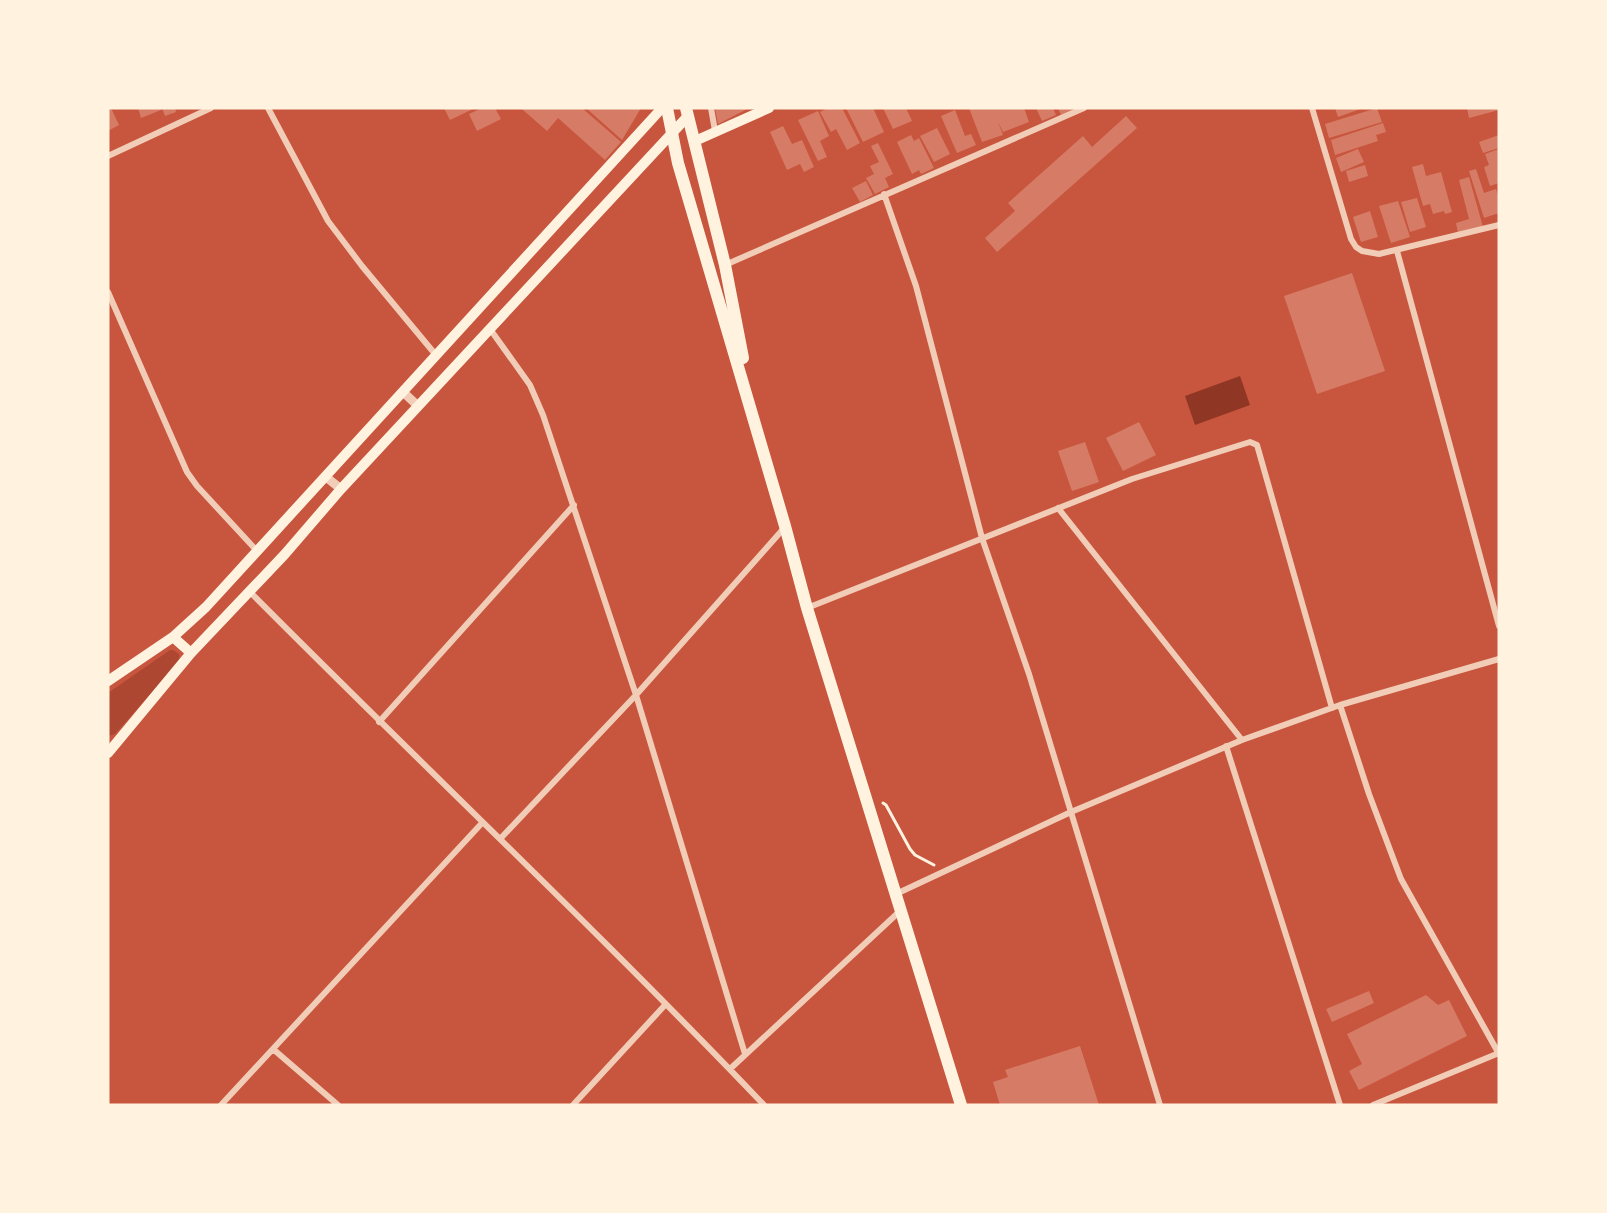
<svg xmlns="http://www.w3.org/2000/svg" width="1607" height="1213" font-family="'Titillium Web',sans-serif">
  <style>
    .green { fill: #ae4732 }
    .water { fill: #8f3625 }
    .building { fill: #d67c66 }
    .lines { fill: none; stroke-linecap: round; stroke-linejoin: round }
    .path { stroke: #fff3e0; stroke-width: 3 }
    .minor { stroke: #f1ccb7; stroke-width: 6 }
    .tertiary { stroke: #f1ccb7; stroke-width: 9 }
    .secondary { stroke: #fff3e0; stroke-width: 10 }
    .primary { stroke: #fff3e0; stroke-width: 12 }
  </style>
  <rect width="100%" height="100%" fill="#c8553d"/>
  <!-- green -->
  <path class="green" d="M 170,650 L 173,650 L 179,654 L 179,662 L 115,734 L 108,736 L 108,693 Z"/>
  <!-- water -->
  <path class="water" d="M 1240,376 L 1250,405 L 1195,425 L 1185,396 Z"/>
  <!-- building -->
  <path class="building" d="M 108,108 L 111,108 L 119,125 L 108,131 Z
    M 138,108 L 161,108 L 161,110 L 141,118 Z
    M 162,108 L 175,108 L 176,112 L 165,116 Z
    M 444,108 L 475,108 L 450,120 Z
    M 482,108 L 495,108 L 501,119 L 477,131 L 469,114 Z
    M 523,108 L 582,108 L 621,142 L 605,160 L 558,118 L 547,131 L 522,109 Z
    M 586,108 L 641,108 L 622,140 Z
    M 715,108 L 749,108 L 718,124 Z
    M 828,108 L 842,108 L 860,143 L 847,150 L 836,129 L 831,132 L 820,112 Z
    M 846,108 L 873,108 L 884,132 L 863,142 Z
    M 883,108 L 906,108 L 912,121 L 893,129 Z
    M 969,108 L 1024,108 L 1029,122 L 1003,132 L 998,122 L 1003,135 L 982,142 Z
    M 1036,108 L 1053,108 L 1056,115 L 1042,121 Z
    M 1058,108 L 1077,108 L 1061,115 Z
    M 1335,108 L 1363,108 L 1338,117 Z
    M 1377,108 L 1382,122 L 1329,138 L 1325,124 Z
    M 1467,108 L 1499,108 L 1499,110 L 1469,118 Z
    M 955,110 L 965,136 L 971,134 L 976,145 L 957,153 L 941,116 Z
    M 818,111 L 829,136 L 820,141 L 827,157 L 818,161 L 798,120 Z
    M 1126,116 L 1137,128 L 997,252 L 985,238 L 1015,211 L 1008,203 L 1083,136 L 1092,147 Z
    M 1383,123 L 1386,132 L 1376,135 L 1378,141 L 1335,155 L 1331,140 Z
    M 783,126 L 792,144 L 802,140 L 814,167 L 804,172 L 800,164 L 787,170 L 770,132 Z
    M 937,128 L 950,154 L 934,162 L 920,136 Z
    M 911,135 L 914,141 L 919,138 L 934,168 L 921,174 L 919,170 L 912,174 L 897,142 Z
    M 1499,135 L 1499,148 L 1483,153 L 1479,142 Z
    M 878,143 L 893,174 L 885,178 L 889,187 L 875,194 L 866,178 L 874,174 L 870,166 L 879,162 L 871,146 Z
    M 1358,149 L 1364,162 L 1341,172 L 1336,158 Z
    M 1499,149 L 1499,183 L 1490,186 L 1484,167 L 1489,165 L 1485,154 Z
    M 1423,164 L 1426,176 L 1441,172 L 1452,212 L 1445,214 L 1444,211 L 1433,214 L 1430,204 L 1423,206 L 1412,167 Z
    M 1365,165 L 1368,176 L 1349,182 L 1346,171 Z
    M 1476,169 L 1484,193 L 1496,189 L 1499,198 L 1499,213 L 1484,218 L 1469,171 Z
    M 1469,177 L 1483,227 L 1458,233 L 1456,223 L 1469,219 L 1459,180 Z
    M 866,181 L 873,195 L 860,202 L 852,188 Z
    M 1417,198 L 1426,227 L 1410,232 L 1401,202 Z
    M 1398,201 L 1410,237 L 1391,243 L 1379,206 Z
    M 1370,211 L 1378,237 L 1361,242 L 1353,217 Z
    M 1352,273 L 1385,371 L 1317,394 L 1284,296 Z
    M 1139,422 L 1156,455 L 1123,471 L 1106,438 Z
    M 1085,442 L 1099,482 L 1072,491 L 1058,451 Z
    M 1369,991 L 1374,1003 L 1332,1022 L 1326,1009 Z
    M 1426,995 L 1438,1005 L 1449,1000 L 1467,1036 L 1359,1090 L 1349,1071 L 1362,1064 L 1347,1034 Z
    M 1080,1046 L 1099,1105 L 1000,1105 L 993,1082 L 1008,1077 L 1005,1070 Z"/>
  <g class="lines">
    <!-- path -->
    <path class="path" d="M 883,803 L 886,805 L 910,849 L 915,855 L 934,865"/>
    <!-- minor -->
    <path class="minor" d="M 268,108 L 328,221 L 362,266 L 435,354
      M 711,108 L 715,131
      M 1312,108 L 1351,239 L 1356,247 L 1362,251 L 1379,254 L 1499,225
      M 108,156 L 211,108
      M 884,194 L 916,286 L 982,538 L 1029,674 L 1160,1105
      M 1397,251 L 1499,626
      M 725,265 L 1084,108
      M 108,292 L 187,472 L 197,486 L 258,552
      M 490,329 L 530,385 L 543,415 L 636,695 L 745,1054
      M 1058,508 L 1242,740
      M 250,592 C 420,763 597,930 764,1105
      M 807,608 L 1132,479 L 1250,442 L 1257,445 L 1332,708
      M 1340,705 L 1369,794 L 1401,879 L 1499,1054
      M 379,722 L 574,505
      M 1226,746 L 1340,1105
      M 500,839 L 636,695 L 785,527
      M 896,894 L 1071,812 L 1242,740 L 1340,705 L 1499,659
      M 273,1049 L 338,1105
      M 730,1069 L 900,911
      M 221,1105 L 482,823
      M 573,1105 L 665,1005
      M 1373,1105 L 1499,1053"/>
    <!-- tertiary -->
    <path class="tertiary" d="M 403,392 L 417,405
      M 326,477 L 341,489"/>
    <!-- secondary -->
    <path class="secondary" d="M 695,141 L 769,108
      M 173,637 L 191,653
      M 108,681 L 173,637 L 206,607 L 662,108
      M 108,753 L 191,653 L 285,554 L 341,489 L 688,116"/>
    <!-- primary -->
    <path class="primary" d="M 667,108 L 678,163 L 785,526 L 807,608 L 961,1105
      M 686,108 L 725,265 L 743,358"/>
  </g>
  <!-- border -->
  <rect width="1607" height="1213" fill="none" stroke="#fff3e0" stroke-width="219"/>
</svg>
